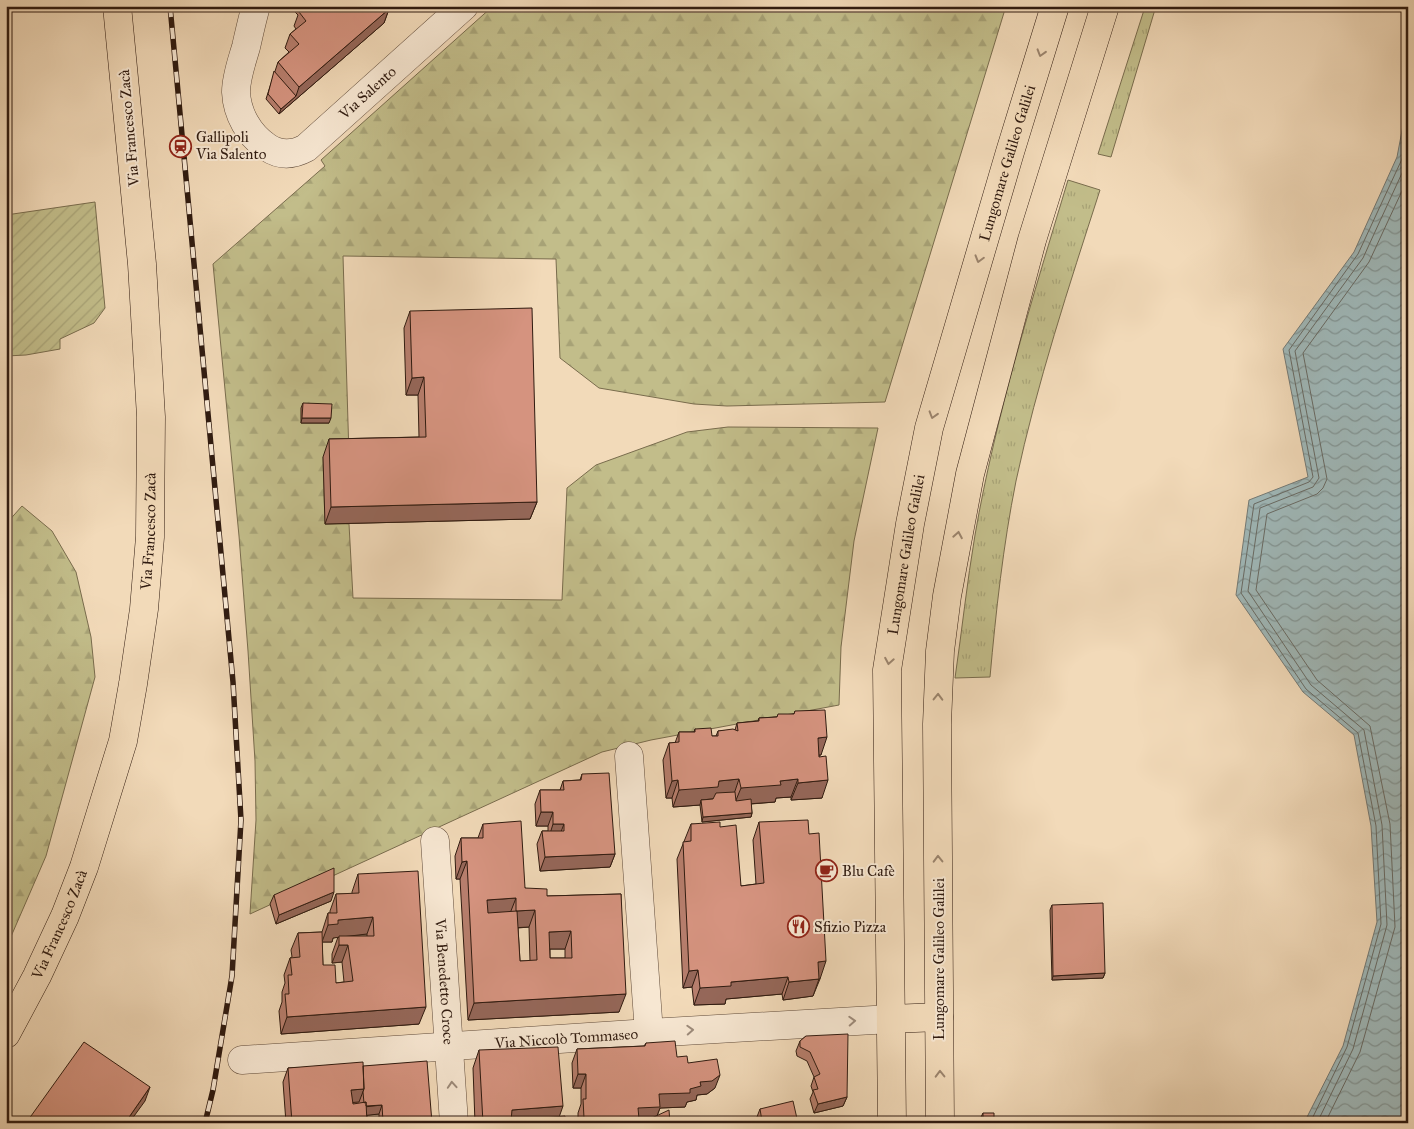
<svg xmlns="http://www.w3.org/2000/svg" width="1414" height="1129" font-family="'IM FELL Great Primer',serif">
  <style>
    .grass { fill: url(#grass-tufts); stroke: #796c4d }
    .forest { fill: url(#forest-firs); stroke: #796c4d }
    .garden { fill: url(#garden-furrows); stroke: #796c4d }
    .water { fill: url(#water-waves); stroke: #737975 }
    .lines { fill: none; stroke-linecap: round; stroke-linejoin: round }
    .shore { stroke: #686a64; stroke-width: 1 }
    .minor-casing { stroke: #604b3a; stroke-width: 29 }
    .major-casing { stroke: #301b10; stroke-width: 29 }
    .minor { stroke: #f7e7d2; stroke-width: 28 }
    .major { stroke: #f2dab9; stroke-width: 28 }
    .rail-casing { stroke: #301b10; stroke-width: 5.5 }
    .rail { stroke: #f7e7d2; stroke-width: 4; stroke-dasharray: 11; stroke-linecap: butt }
    .wall { fill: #b77e6d; stroke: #301b10; fill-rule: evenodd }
    .shaded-wall { fill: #956759; stroke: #301b10 }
    .building { fill: #d5937f; stroke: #301b10; fill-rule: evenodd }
    .oneway { stroke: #9b846d }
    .oneway2 { stroke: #9d8b7b }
    .labels { text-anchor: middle; stroke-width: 4; stroke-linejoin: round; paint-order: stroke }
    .street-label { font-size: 15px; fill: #301b10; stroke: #f7e7d2 }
    .poi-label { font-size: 15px; fill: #301b10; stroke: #f7e7d2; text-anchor: start }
  </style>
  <defs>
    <pattern id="grass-tufts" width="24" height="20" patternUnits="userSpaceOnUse" patternTransform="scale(1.25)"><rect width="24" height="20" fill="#c2bd8a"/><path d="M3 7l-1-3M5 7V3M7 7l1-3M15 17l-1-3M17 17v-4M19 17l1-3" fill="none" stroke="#a7a276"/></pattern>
    <pattern id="forest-firs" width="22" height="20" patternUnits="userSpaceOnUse" patternTransform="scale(1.25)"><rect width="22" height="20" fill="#c2bd8a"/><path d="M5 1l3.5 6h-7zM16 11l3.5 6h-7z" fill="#a7a276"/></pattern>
    <pattern id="garden-furrows" width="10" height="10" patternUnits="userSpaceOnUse" patternTransform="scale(1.25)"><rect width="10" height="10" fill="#c2bd8a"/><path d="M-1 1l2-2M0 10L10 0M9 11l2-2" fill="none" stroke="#a7a276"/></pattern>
    <pattern id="water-waves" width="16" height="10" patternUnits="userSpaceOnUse" patternTransform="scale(1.25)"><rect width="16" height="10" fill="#9fb8b9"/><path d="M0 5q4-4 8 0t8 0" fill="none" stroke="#829595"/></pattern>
  </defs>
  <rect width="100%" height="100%" fill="#f2dab9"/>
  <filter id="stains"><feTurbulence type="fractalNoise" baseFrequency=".004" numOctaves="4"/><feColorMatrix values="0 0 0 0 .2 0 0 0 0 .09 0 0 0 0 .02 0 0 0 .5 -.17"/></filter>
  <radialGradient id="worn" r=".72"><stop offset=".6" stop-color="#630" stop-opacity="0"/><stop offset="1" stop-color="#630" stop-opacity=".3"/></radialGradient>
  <!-- grass -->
  <path class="grass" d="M 1140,6 L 1156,6 L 1111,157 L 1098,154 L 1144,10 Z
    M 1068,180 L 1100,190 C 1069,286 1037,383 1016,481 C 1003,546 996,611 990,677 L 955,678 C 962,630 967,582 975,535 C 996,414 1033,297 1068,180 Z"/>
  <!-- forest -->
  <path class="forest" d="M 493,6 L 1006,6 L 885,402 L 727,406 L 694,404 L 599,388 L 560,358 L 556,259 L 343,256 L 349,456 L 323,457 L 325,523 L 349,524 L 353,598 L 562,600 L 567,488 L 596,465 L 687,432 L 728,427 L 878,428 L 854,541 L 841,647 L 839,705 L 651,740 L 602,752 L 250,914 L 256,820 L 255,761 L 248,651 L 239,536 L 213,264 L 325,166 L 321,160 Z
    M 22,506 L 52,531 L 76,572 L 91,637 L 95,677 L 46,856 L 6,948 L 6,524 Z"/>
  <!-- garden -->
  <path class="garden" d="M 95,202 L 105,308 L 94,323 L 60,339 L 60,349 L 26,355 L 6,356 L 6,215 Z"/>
  <!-- water -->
  <path class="water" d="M 1408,99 L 1408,1123 L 1304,1123 L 1343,1046 L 1377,922 L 1371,826 L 1354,735 L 1303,692 L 1236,595 L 1249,500 L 1308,477 L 1283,349 L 1354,252 L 1397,157 Z"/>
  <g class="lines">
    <!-- shore -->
    <path class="shore" d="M 1310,1123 L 1347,1047 L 1381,924 L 1376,826 L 1358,733 L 1306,689 L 1241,593 L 1254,504 L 1309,482 L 1313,477 L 1289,350 L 1358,254 L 1402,159 L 1408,126
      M 1317,1123 L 1353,1049 L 1387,925 L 1382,825 L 1364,730 L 1311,685 L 1248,591 L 1260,508 L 1313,487 L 1319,478 L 1295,351 L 1363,258 L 1408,160
      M 1325,1123 L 1360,1052 L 1395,927 L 1390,824 L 1370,726 L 1317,680 L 1256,590 L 1267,514 L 1317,494 L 1323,488 L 1327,479 L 1303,353 L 1369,262 L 1408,178"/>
    <defs>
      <g id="minor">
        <path id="s1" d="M 256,6 C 252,20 249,34 246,47 C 242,61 236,77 236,92 C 237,114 249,135 267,147 C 280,156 293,155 306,148 L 464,6"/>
        <path d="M 629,756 L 649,1033"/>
        <path id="s2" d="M 435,841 L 454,1123"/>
        <path id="s3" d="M 242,1060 L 649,1033 L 891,1019"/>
      </g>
      <g id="major">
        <path d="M 891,1019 L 939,1017"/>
        <path id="s4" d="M 6,1034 L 37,976 L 65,916 L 84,867 L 123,741 L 133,684 L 144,609 L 150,537 L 151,417 L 142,264 L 117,6"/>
        <path id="s5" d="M 892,1123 L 887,670 L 910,524 L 929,428 L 1010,152 L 1055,6"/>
        <path d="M 940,1123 L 937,724 L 940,651 L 947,596 L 970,474 L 1032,240 L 1105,6"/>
      </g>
    </defs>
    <!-- minor casing -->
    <use href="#minor" class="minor-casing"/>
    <!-- major casing -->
    <use href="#major" class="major-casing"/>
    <!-- minor -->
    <use href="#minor" class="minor"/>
    <!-- major -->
    <use href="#major" class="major"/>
    <defs>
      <path id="rail" d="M 170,6 L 233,682 L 241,820 L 232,976 L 213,1090 L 205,1123"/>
    </defs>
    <!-- rail casing -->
    <use href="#rail" class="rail-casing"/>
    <!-- rail -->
    <use href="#rail" class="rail"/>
  </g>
  <!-- wall -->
  <path class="wall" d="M 296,6 L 386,6 L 389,9 L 384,23 L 279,114 L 266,99 L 278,62 L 289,52 L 285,48 L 290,34 L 296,29 L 294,26 L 298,15 L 294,11 Z
    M 410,311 L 537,502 L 530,519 L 325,524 L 323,457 L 329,439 L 419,437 L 418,395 L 406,395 L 404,328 Z
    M 303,403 L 329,423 L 301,423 L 301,408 Z
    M 795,711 L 821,755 L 819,755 L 822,798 L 791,800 L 791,797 L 776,798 L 775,802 L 751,804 L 752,813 L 751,817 L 702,822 L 700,805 L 673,807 L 672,798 L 666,798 L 663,760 L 669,743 L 675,743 L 679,732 L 694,732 L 695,729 L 712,736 L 716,736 L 718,731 L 735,730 L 737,723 L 758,721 L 759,718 L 777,717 L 794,714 Z
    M 582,774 L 615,854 L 610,867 L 540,871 L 537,844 L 542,831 L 548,831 L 548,826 L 536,826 L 535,804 L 540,790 L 560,790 L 563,781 L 580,780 Z
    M 759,822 L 820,979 L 813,996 L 783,1000 L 782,994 L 726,999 L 725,1004 L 694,1005 L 692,987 L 683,988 L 677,859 L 691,824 L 720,827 L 741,886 L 756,884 L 753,840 Z
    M 483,824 L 525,888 L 547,896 L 621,894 L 619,1012 L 468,1020 L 460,879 L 456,879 L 455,856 L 461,838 L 478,838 ZM 529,927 L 530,961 L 520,961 L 518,928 ZM 550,949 L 565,949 L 565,958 L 550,958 Z
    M 358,874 L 419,1024 L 281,1034 L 279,1011 L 282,1002 L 282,992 L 285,983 L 284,975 L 290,958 L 292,957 L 291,950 L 298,933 L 322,932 L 328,913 L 330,913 L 330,911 L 336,894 L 352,894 L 352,892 ZM 367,934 L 367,936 L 346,936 ZM 338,937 L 332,954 L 332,963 L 342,962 L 344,982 L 336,983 L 323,965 L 322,942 L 332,942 L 333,938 Z
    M 274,895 L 331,901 L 276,924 L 270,904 Z
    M 1052,905 L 1105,973 L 1103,978 L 1052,980 L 1050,910 Z
    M 806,1036 L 847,1097 L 843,1106 L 814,1113 L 810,1099 L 813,1092 L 811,1086 L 814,1077 L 807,1061 L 797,1056 L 796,1051 L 800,1041 Z
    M 646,1043 L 688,1063 L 715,1088 L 707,1094 L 697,1095 L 696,1100 L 687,1102 L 685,1107 L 660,1108 L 657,1116 L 644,1121 L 638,1122 L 637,1123 L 578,1123 L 578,1113 L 581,1104 L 581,1088 L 573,1088 L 572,1063 L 577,1049 L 644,1046 Z
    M 479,1050 L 559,1116 L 565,1123 L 475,1123 L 473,1068 Z
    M 363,1066 L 432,1123 L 379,1123 L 379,1114 L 367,1115 L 367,1123 L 286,1123 L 283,1082 L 288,1068 Z
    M 760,1109 L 798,1123 L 755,1122 Z
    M 983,1113 L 994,1123 L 981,1123 L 981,1117 Z"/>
  <!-- shaded-wall -->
  <path class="shaded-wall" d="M 389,9 L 384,23 L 279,114 L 281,109 L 296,96 L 299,87 Z
    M 424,377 L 418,395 L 406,395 L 412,378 Z
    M 302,418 L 331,418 L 329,423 L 301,423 Z
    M 537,502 L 530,519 L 325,524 L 331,507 Z
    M 827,737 L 821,755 L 812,755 L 818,738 Z
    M 739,779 L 733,797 L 701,800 L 700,805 L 673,807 L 679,790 L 719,781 Z
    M 798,779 L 791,797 L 776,798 L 775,802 L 734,805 L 741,788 L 780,781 Z
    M 678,780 L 672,798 L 666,798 L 672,781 Z
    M 828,780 L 822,798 L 791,800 L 798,783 Z
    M 541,812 L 553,812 L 548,826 L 536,826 Z
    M 752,813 L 751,817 L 702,822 L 703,817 Z
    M 553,824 L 564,824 L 559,837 L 549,837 Z
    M 615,854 L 610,867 L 540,871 L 545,857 Z
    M 467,861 L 460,879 L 456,879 L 462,862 Z
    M 334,892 L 331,901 L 276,924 L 279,915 Z
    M 516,898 L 509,916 L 481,917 L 487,900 Z
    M 535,910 L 529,927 L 510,928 L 516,911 Z
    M 373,917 L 367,934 L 333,938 L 332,942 L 322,942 L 328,925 L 338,920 Z
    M 571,931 L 565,949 L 543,949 L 549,932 Z
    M 339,945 L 348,945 L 342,962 L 332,963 Z
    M 826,961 L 820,979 L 811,979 L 818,962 Z
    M 698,970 L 692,987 L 683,988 L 689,971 Z
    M 1105,973 L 1103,978 L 1052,980 L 1053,976 Z
    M 788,977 L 782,994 L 726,999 L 725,1004 L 694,1005 L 700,988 L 731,982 Z
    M 819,979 L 813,996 L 783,1000 L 789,982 Z
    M 626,994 L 619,1012 L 468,1020 L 474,1003 Z
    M 426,1007 L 419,1024 L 281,1034 L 287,1017 Z
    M 578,1074 L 586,1074 L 581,1088 L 573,1088 Z
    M 720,1075 L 715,1088 L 707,1094 L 697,1095 L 696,1100 L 687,1102 L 685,1107 L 660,1108 L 655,1121 L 638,1122 L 637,1123 L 613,1123 L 614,1122 L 638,1108 L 659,1094 L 690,1089 L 700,1082 Z
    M 150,1087 L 145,1101 L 129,1123 L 125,1123 Z
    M 364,1089 L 359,1102 L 346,1103 L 351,1090 Z
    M 847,1097 L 843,1106 L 814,1113 L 818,1104 Z
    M 382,1105 L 379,1114 L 361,1116 L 364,1107 Z
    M 563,1106 L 557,1123 L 507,1123 L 512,1110 Z
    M 608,1118 L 614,1118 L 612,1123 L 606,1123 Z"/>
  <!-- building -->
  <path class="building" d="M 306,6 L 386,6 L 389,9 L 299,87 L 278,62 L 299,44 L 290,34 L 306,21 L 299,12 Z
    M 274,71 L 296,96 L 281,109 L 268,94 Z
    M 532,308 L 537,502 L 331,507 L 329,439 L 426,437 L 424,377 L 412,378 L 410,311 Z
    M 303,403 L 332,404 L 331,418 L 302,418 Z
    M 825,710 L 827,737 L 818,738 L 819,757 L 826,756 L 828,780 L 798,783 L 798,779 L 780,781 L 781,785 L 741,788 L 739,779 L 719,781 L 718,787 L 679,790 L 678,780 L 672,781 L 669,743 L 679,742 L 679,732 L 695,732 L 695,729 L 711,728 L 712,736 L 718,736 L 718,731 L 733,729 L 738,731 L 737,723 L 759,721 L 759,718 L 777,717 L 778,714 L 794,714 L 795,711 Z
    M 609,773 L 615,854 L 545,857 L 542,831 L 564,831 L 564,824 L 553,824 L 553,812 L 541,812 L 540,790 L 564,790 L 563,781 L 581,780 L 582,774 Z
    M 735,792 L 736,801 L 751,799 L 752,813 L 703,817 L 701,800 L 713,799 L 716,793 Z
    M 808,820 L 809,834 L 819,833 L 826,961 L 818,962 L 819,979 L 789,982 L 788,977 L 731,982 L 731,986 L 700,988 L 698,970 L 689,971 L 683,842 L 691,841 L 691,824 L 720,822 L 720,827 L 736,825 L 741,886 L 764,883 L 759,822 Z
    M 521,821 L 525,888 L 547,889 L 547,896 L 621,894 L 626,994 L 474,1003 L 467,861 L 462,862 L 461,838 L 483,838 L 483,824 ZM 516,898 L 516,911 L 535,910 L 537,960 L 520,961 L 517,911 L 488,913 L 487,900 ZM 571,931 L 572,958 L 550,958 L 549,932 Z
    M 334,868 L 334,892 L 279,915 L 274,895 Z
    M 418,871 L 426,1007 L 287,1017 L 285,994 L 289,994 L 288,975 L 292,975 L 290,958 L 300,957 L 298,933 L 322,932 L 323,965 L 335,965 L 336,983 L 353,981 L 348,945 L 339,945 L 339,936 L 374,936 L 373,917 L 338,920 L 338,924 L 328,925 L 328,913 L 337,913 L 336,894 L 359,893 L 358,874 Z
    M 1103,903 L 1105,973 L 1053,976 L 1052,905 Z
    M 848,1034 L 847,1097 L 818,1104 L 813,1090 L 818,1089 L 814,1077 L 820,1074 L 810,1052 L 800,1047 L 800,1041 L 806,1036 Z
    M 675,1041 L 677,1057 L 687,1056 L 688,1063 L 717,1059 L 720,1075 L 712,1081 L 700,1082 L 701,1086 L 690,1089 L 690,1093 L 659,1094 L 660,1107 L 638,1108 L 639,1119 L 614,1122 L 614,1118 L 608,1118 L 608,1123 L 580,1123 L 580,1118 L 584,1118 L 583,1099 L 586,1099 L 586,1074 L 578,1074 L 577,1049 L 645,1046 L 646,1043 Z
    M 84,1042 L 150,1087 L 125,1123 L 26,1123 Z
    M 558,1047 L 563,1106 L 512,1110 L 511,1121 L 565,1116 L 565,1123 L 483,1123 L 479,1050 Z
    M 427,1061 L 432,1123 L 392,1123 L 392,1122 L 383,1122 L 382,1105 L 366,1106 L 366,1102 L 364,1103 L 363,1092 L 364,1089 L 363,1066 Z
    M 363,1062 L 364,1089 L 351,1090 L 353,1104 L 366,1102 L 367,1123 L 292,1123 L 288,1068 Z
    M 793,1101 L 798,1123 L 753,1123 L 762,1121 L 760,1109 Z
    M 669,1110 L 670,1123 L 641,1123 Z
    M 983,1113 L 994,1113 L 994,1123 L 983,1123 Z"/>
  <!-- one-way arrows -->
  <defs><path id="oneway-chevron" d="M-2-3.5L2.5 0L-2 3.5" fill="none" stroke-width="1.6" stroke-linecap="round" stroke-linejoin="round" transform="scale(1.25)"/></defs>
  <g class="oneway">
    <use href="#oneway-chevron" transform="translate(1041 53) rotate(107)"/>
    <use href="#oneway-chevron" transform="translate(979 259) rotate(106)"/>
    <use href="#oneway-chevron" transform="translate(933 415) rotate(107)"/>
    <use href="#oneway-chevron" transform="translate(958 535) rotate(-80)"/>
    <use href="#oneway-chevron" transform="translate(889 661) rotate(100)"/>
    <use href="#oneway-chevron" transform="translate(938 697) rotate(-89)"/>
    <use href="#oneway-chevron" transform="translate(938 859) rotate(-91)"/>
    <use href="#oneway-chevron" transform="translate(940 1074) rotate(-91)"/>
  </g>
  <g class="oneway2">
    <use href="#oneway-chevron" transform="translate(852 1021) rotate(-3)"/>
    <use href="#oneway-chevron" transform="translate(690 1030) rotate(-3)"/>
    <use href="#oneway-chevron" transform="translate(452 1085) rotate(-94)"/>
  </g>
  <!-- icons -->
  <defs>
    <symbol id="station-ring" viewBox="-11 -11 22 22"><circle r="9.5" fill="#f7e7d2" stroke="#8f2418" stroke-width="1.5"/><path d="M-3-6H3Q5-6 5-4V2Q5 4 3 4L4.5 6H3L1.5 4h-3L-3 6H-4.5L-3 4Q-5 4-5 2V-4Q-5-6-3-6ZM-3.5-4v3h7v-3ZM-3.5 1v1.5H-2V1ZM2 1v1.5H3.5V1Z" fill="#8f2418"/></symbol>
    <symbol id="cafe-ring" viewBox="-11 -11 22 22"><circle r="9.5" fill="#f7e7d2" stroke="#8f2418" stroke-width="1.5"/><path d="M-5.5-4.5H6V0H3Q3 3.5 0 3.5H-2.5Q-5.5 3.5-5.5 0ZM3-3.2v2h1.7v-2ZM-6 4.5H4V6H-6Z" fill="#8f2418"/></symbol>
    <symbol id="restaurant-ring" viewBox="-11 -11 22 22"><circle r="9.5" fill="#f7e7d2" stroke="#8f2418" stroke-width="1.5"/><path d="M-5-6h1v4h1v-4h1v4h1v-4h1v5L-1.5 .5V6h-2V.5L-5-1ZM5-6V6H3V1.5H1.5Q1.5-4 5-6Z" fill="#8f2418"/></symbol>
  </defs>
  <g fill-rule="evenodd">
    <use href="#station-ring" x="168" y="134" width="25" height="25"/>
    <use href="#cafe-ring" x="814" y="858" width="25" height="25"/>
    <use href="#restaurant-ring" x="786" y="914" width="25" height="25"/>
  </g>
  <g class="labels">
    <!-- street labels -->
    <g class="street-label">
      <text dy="5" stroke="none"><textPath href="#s1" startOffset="278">Via Salento</textPath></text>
      <text transform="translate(129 128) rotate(-95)" y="5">Via Francesco Zacà</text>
      <text dy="5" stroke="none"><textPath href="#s5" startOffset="975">Lungomare Galileo Galilei</textPath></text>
      <text dy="5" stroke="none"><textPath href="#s4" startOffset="528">Via Francesco Zacà</textPath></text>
      <text dy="5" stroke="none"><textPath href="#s5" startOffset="570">Lungomare Galileo Galilei</textPath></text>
      <text dy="5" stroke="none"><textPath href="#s4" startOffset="122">Via Francesco Zacà</textPath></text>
      <text transform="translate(939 959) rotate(-90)" y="5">Lungomare Galileo Galilei</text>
      <text dy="5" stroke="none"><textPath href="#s2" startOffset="141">Via Benedetto Croce</textPath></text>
      <text dy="5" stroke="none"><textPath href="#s3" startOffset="325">Via Niccolò Tommaseo</textPath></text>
    </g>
    <!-- poi labels -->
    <g class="poi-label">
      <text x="196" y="142">Gallipoli<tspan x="196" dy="17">Via Salento</tspan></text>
      <text x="842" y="876">Blu Cafè</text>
      <text x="814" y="932">Sfizio Pizza</text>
    </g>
  </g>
  <!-- margin -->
  <rect width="1414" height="1129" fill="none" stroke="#f2dab9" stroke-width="25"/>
  <rect x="8" y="8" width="1399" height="1114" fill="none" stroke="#301b10" stroke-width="2.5"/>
  <rect x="12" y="12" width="1389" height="1104" fill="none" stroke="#301b10"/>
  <rect width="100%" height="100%" filter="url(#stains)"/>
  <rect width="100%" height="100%" fill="url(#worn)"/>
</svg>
